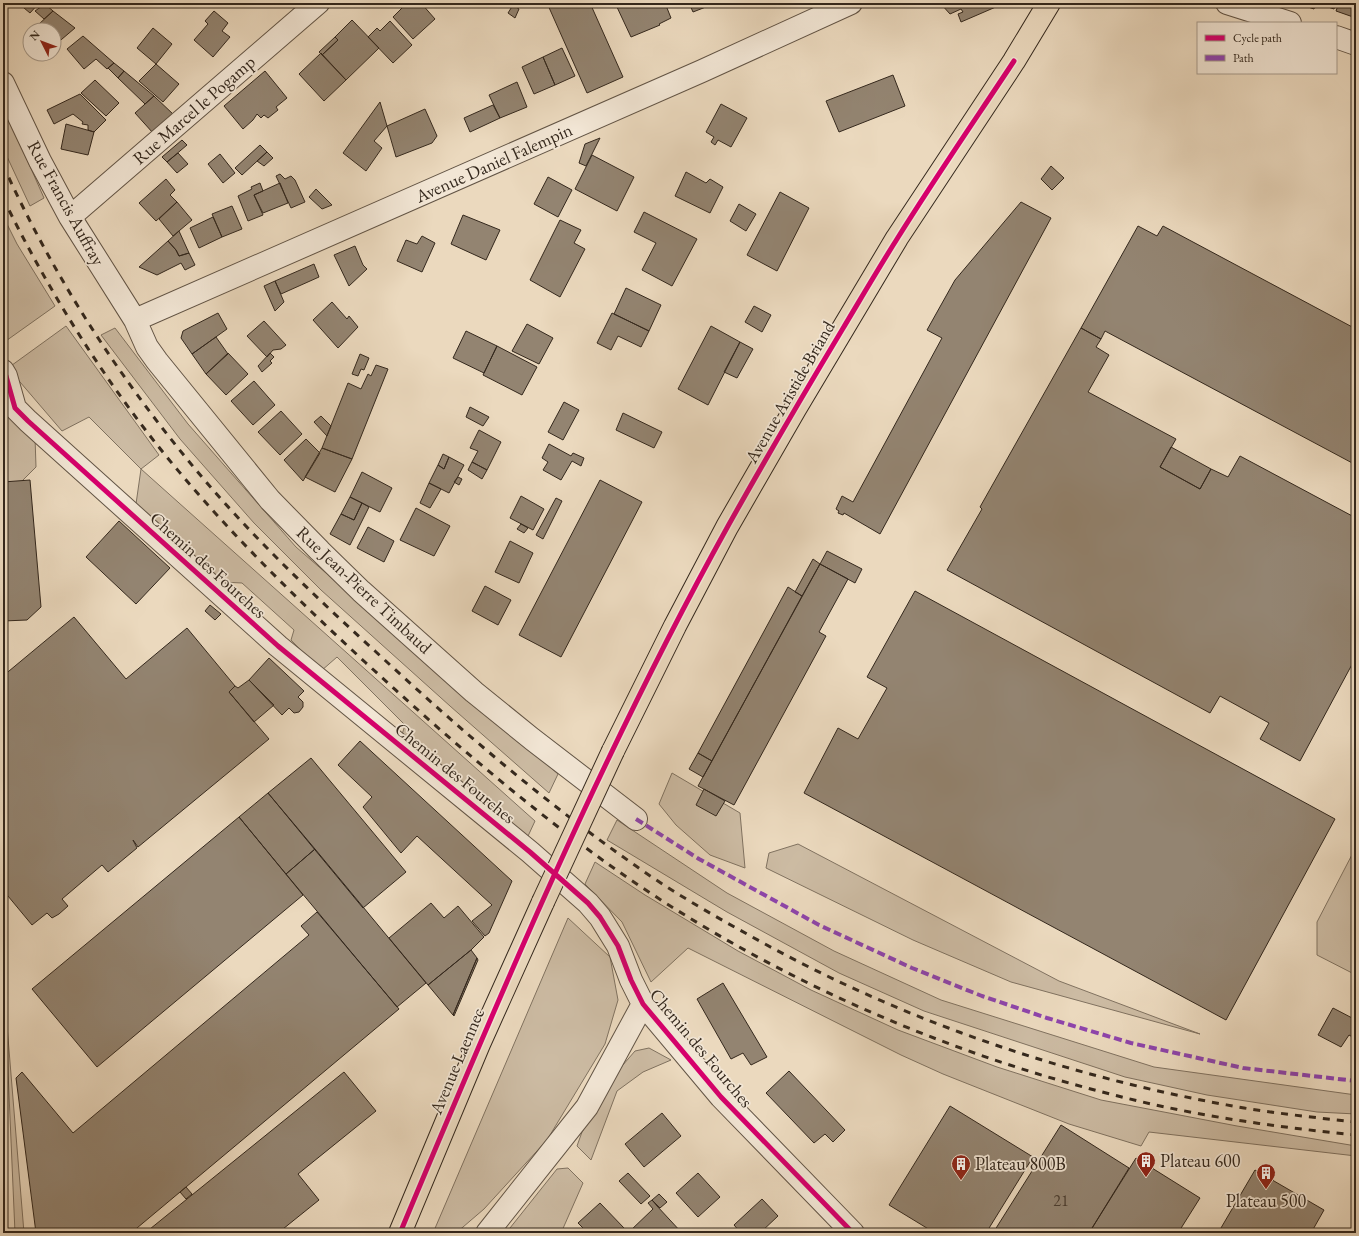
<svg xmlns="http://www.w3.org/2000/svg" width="1359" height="1236" font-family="'EB Garamond',serif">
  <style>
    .green { fill: #ccbba3; stroke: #807260 }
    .building { fill: #938471; stroke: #34281d }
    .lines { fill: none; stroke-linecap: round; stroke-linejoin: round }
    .minor-casing { stroke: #625445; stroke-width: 24 }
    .major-casing { stroke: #34281d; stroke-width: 24 }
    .minor { stroke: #f2e6d5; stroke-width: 22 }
    .major { stroke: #ebd9be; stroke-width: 22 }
    .rail { stroke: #34281d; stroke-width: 3; stroke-dasharray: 7 7; stroke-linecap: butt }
    .major-bridge-casing { stroke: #34281d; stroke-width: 24; stroke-linecap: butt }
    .major-bridge { stroke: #ebd9be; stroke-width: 22 }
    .quiet { stroke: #8e44ad; stroke-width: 4; stroke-dasharray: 8 4; stroke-linecap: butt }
    .cycleway-casing { stroke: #f2e6d5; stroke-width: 8 }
    .cycleway { stroke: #d6006c; stroke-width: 5 }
    .labels { text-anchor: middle; stroke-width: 3.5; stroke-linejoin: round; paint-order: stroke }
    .number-label { font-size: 16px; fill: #4c3f32 }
    .street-label { font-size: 18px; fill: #34281d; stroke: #f2e6d5 }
    .poi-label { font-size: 18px; fill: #34281d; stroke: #f2e6d5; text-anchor: start }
  </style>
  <rect width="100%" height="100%" fill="#ebd9be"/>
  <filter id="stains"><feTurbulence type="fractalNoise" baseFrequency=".005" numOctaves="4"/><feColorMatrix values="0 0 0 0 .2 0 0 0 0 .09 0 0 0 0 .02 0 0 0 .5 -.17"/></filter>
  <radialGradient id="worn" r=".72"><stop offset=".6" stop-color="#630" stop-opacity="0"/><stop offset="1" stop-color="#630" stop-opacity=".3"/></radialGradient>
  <!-- green -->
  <path class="green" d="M 3,105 L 44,198 L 30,206 L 3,148 Z
    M 3,216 L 17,244 L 55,306 L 3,343 Z
    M 66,326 L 159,455 L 141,469 L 535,821 L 522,849 L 400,741 L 405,725 L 337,657 L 321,671 L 291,640 L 294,630 L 242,583 L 222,582 L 136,504 L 141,469 L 89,417 L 62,431 L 8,368 Z
    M 115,328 L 188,424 L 296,547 L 558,774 L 549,793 L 450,706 L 321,590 L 254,523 L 180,439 L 101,335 Z
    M 3,388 L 35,437 L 36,467 L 15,488 L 3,487 Z
    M 672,773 L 740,813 L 745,868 L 710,855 L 676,825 L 659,804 Z
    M 617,820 L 727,893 L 834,951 L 941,1000 L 1154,1067 L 1356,1095 L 1356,1114 L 1317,1112 L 1207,1095 L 1125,1077 L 924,1011 L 839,973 L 727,912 L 607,840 Z
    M 798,844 L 1059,981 L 1200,1034 L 1011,982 L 913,940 L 766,868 L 769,853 Z
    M 1356,847 L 1356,975 L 1317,955 L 1317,922 Z
    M 595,862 L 645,895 L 738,951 L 811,990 L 898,1030 L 997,1067 L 1101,1100 L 1237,1126 L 1356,1146 L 1356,1156 L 1149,1132 L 1141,1146 L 1069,1124 L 943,1074 L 901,1055 L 688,948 L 651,982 L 622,922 L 585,884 Z
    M 568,918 L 610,957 L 618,1000 L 605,1044 L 547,1140 L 484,1209 L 456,1233 L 433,1233 Z
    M 5,1001 L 24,1233 L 15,1233 Z
    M 649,1048 L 671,1060 L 643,1072 L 617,1091 L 591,1160 L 577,1146 L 582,1132 L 622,1066 L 635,1051 Z
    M 568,1168 L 583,1183 L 561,1233 L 508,1233 L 510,1228 L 557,1169 Z"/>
  <!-- building -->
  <path class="building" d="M 18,3 L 39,3 L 30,13 Z
    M 407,3 L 421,3 L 435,19 L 413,39 L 393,17 Z
    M 547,3 L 590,3 L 623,77 L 587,93 Z
    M 620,3 L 665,3 L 671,18 L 659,24 L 660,25 L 631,37 L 616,5 Z
    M 689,3 L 716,3 L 693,12 Z
    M 941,3 L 1005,3 L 961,22 L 958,14 L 963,12 L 961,9 L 950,14 L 941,4 Z
    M 1296,3 L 1316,3 L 1314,9 Z
    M 1326,3 L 1336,3 L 1334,9 L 1325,6 Z
    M 1339,3 L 1356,3 L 1356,18 L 1336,11 Z
    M 45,4 L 53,11 L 44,19 L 35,11 Z
    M 513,5 L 519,9 L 515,18 L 508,13 Z
    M 53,11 L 75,28 L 55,45 L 54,43 L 54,30 L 42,30 L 38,25 Z
    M 214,11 L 228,23 L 222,31 L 230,37 L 213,57 L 194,40 L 208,24 L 205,21 Z
    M 352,20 L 379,48 L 346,80 L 322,55 L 338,40 L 335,37 Z
    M 390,21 L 412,45 L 393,63 L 368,37 L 377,28 L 380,31 Z
    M 153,28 L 172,44 L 156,64 L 137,48 Z
    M 83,36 L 114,63 L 107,69 L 96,59 L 84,69 L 67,49 Z
    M 335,37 L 338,40 L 322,55 L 319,52 Z
    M 562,48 L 575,76 L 555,85 L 543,57 Z
    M 321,53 L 346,80 L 324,101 L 299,74 Z
    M 543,57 L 555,85 L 534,94 L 522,67 Z
    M 114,63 L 124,71 L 118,78 L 108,68 Z
    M 156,64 L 179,84 L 163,102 L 139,81 Z
    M 124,71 L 154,96 L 145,104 L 118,78 Z
    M 265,71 L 287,98 L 276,107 L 278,110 L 268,118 L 264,115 L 261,118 L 257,114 L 253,120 L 243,129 L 224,106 Z
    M 893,75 L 905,106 L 839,132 L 826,101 Z
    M 95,80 L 119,103 L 106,116 L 81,93 Z
    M 517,82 L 527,107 L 500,118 L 489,95 Z
    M 80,94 L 106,120 L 94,132 L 88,130 L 88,125 L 82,124 L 83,122 L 73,114 L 54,124 L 47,110 Z
    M 154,96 L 174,115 L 153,133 L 135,113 Z
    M 380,102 L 387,126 L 374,141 L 382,148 L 366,171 L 343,153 Z
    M 721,104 L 747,118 L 731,147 L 718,140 L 715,145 L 711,142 L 714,137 L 706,132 Z
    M 493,105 L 500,118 L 470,132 L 464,118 Z
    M 425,109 L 437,136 L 432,143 L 396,157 L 387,126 Z
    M 66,124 L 94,132 L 88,155 L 61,149 Z
    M 600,138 L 586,166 L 579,163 L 585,144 Z
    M 182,140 L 187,145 L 167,162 L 162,157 Z
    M 260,145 L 267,152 L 242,175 L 235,168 Z
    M 267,152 L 273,158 L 264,166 L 257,161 Z
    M 178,153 L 188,164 L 177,173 L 167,162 Z
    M 220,154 L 235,173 L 223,183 L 208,164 Z
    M 592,155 L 634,177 L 617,211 L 575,189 Z
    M 1051,166 L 1064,178 L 1052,190 L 1041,179 Z
    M 686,172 L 706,183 L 710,179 L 723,187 L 710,213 L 675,196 Z
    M 280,174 L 285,179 L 291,176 L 295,180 L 305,202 L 291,208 L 276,176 Z
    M 548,177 L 572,190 L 558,217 L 534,204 Z
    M 166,179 L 175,190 L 170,195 L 177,202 L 156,221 L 139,203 Z
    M 260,183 L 263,191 L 254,195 L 263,215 L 248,221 L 238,196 L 252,189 L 251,187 Z
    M 280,183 L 288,203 L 263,213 L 254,195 Z
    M 316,189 L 332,205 L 322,209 L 309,197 Z
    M 780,192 L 809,208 L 777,271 L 747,255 Z
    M 177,202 L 192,220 L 173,236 L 159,219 Z
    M 1021,202 L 1051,218 L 880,534 L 844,513 L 843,515 L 838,513 L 839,511 L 836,509 L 842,496 L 853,502 L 942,338 L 927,330 L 955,280 Z
    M 739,204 L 756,214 L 746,231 L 730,221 Z
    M 232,206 L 242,229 L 222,237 L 212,214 Z
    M 644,212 L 697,239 L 672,286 L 642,270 L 656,243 L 634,232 Z
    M 463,215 L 500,230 L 486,260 L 451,244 Z
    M 213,217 L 222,237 L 199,248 L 190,228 Z
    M 560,220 L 581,230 L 574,243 L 585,249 L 560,297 L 530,280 Z
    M 1138,226 L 1157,236 L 1163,226 L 1356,329 L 1356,465 L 1105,331 L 1101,339 L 1081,328 Z
    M 179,231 L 189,253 L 179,256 L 176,250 L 168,241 Z
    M 422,236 L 435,243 L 422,272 L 397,261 L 406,240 L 417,244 Z
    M 168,241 L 176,250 L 179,256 L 189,253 L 195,265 L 185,270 L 181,263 L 157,275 L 139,267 Z
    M 355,246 L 363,265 L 367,269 L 349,286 L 334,255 Z
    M 314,264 L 319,277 L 281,294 L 275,281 Z
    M 275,281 L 284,302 L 275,311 L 264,286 Z
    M 626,288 L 661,305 L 649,331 L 614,314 Z
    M 332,302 L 347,319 L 349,316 L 358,327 L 338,348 L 313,320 Z
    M 754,306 L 771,315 L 762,332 L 745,322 Z
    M 218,313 L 227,329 L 192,354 L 181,338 L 183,331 Z
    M 612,313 L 649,331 L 641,347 L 618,336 L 611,350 L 597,343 Z
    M 264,321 L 286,345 L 281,349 L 273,350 L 267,357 L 247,336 Z
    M 527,324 L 553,338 L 539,364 L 512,351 Z
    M 711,326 L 740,342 L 708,405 L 678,389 Z
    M 1081,328 L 1101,339 L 1096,347 L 1109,355 L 1088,392 L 1176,439 L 1160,467 L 1200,489 L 1211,469 L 1228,477 L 1240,456 L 1356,518 L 1356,657 L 1300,761 L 1260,739 L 1269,723 L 1220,696 L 1210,713 L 947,570 L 982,509 L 980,507 Z
    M 466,331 L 497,346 L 484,373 L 453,358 Z
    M 216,337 L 228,354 L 206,374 L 192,354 Z
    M 740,342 L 753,349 L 737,378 L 724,372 Z
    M 497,346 L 537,367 L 522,395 L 483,375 Z
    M 228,353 L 248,374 L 226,395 L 206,374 Z
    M 270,353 L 274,357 L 270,361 L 272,363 L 262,372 L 258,366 Z
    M 360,354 L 369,358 L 364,370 L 361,369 L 358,376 L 352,374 Z
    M 376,365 L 388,369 L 352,459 L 322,448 L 348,383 L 361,389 L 368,374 L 371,376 Z
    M 254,381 L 275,405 L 253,425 L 231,401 Z
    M 564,402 L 579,410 L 563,440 L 548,432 Z
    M 470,407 L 489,417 L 483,426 L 466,417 Z
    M 281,411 L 302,434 L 280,455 L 258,432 Z
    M 623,413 L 662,432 L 654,448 L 616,430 Z
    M 321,416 L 331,426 L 327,436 L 314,422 Z
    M 479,430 L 501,442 L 487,470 L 472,462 L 478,451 L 470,448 Z
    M 306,439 L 320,453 L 303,481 L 284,460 Z
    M 549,444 L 571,456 L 573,453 L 584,458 L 581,466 L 572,461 L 561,480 L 543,470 L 548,462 L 542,458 Z
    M 1171,447 L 1211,469 L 1200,489 L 1160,467 Z
    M 322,448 L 352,459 L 335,492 L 305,477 Z
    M 443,454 L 449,457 L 444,469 L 438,465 Z
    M 449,457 L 464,465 L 449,493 L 429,483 L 438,465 L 444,469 Z
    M 472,462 L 487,470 L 482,479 L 468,470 Z
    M 362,472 L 392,488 L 380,512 L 350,497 Z
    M 458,477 L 462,479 L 459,485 L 454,482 Z
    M 30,480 L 41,607 L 27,620 L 3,621 L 3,482 Z
    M 600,480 L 642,502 L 561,657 L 519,635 Z
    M 429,483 L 441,489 L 430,508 L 420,503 Z
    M 521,496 L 544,509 L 533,530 L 510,518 Z
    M 350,497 L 362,503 L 354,520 L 341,514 Z
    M 556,498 L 562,501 L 543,539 L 536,535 Z
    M 362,503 L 369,507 L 350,545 L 330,534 L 341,514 L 354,520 Z
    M 416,508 L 450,526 L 434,556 L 400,540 Z
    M 119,521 L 170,568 L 136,604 L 86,557 Z
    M 521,524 L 528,528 L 524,533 L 517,529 Z
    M 368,527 L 394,541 L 384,562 L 357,548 Z
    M 510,541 L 533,553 L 519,583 L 495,572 Z
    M 827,551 L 862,569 L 855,583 L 820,564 Z
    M 813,559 L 820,564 L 802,596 L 795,592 Z
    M 820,564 L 848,579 L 819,632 L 826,636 L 734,805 L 698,786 Z
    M 485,586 L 511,600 L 498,625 L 472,611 Z
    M 788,587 L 802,596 L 712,761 L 698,753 Z
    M 915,591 L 1335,819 L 1226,1020 L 804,793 L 838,728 L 858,739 L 887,688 L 867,677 Z
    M 210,605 L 221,614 L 215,620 L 205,611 Z
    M 74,617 L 126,679 L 187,628 L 235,686 L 229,692 L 269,739 L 138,847 L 133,840 L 137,848 L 108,872 L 102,865 L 62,899 L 68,906 L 59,914 L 52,918 L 47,913 L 32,925 L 3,890 L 3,676 Z
    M 269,658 L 304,691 L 298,697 L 303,702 L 303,707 L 299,712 L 294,713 L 289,708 L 282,715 L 249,680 Z
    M 249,680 L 274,705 L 254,722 L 229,692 L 235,686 L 238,688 Z
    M 360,741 L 512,881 L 489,933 L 485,936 L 472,921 L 492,905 L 417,836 L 401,853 L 363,807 L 372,797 L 338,765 Z
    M 698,753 L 712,761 L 703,777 L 689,769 Z
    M 311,758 L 406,872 L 363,908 L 268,793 Z
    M 704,789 L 725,801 L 716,816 L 696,805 Z
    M 268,793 L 315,849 L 286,874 L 239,817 Z
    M 239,817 L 303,895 L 97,1067 L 32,989 Z
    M 315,849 L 426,983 L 397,1007 L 286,874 Z
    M 431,903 L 444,918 L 458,906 L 484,937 L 471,950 L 428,985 L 389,938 Z
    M 317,912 L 399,1009 L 131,1233 L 36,1233 L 16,1078 L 22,1072 L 73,1133 L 309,935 L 301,926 Z
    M 471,950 L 477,958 L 453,1015 L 428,985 Z
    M 477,958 L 478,960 L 454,1016 L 453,1015 Z
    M 723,983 L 767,1057 L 751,1065 L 743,1053 L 731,1059 L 697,999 Z
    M 1333,1008 L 1356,1020 L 1356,1039 L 1349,1035 L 1341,1047 L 1318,1035 Z
    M 789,1071 L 845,1130 L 833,1142 L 825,1134 L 814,1143 L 766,1093 Z
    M 344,1072 L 376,1111 L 298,1174 L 319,1200 L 278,1233 L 145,1233 Z
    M 950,1106 L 1033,1157 L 986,1233 L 935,1233 L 889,1205 Z
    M 662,1113 L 681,1136 L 644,1167 L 625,1144 Z
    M 1061,1125 L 1129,1168 L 1089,1233 L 993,1233 Z
    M 1136,1158 L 1200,1198 L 1178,1233 L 1089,1233 Z
    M 1255,1170 L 1324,1210 L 1311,1233 L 1218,1233 Z
    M 628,1173 L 650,1196 L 641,1204 L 619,1181 Z
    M 698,1173 L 720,1197 L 698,1217 L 676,1193 Z
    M 186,1187 L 192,1194 L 186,1199 L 180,1192 Z
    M 659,1194 L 667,1202 L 660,1208 L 652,1200 Z
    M 762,1199 L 778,1216 L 760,1233 L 741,1233 L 734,1225 Z
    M 652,1200 L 657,1206 L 682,1233 L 633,1233 L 630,1231 L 653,1209 L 648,1203 Z
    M 600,1203 L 624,1228 L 619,1233 L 588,1233 L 578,1223 Z"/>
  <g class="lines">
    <defs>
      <path id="minor" d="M 1227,3 L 1290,23
        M 1336,37 L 1356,44
        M 3,83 L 40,161 L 70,217 L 135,320 L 147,347 L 157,361 L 270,500 L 320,551 L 361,591 L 474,692 L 532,739 L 636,819
        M 70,217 L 318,3
        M 135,320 L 702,71 L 851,3
        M 3,371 L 6,376 L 15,408 L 28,421 L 278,646 L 530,852 L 588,903 L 600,917 L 618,946 L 631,980 L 643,1004 L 721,1097 L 853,1233
        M 487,1233 L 587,1107 L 643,1004"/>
      <path id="major" d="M 613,751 L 675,626 L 727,527 L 795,409 L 897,238 L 1014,61 L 1049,3
        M 400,1233 L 479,1044 L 543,902"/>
    </defs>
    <!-- minor casing -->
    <use href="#minor" class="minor-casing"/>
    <!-- major casing -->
    <use href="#major" class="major-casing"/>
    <!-- minor -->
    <use href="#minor" class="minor"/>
    <!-- major -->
    <use href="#major" class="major"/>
    <!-- rail -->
    <path class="rail" d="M 3,165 C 51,271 113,369 187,459 C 243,528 309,591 375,651 C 458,728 543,801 636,866 C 671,891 709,913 747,934 C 901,1021 1070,1078 1244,1108 C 1281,1114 1319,1118 1356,1122
      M 3,198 C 43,280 91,359 147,432 C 212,516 288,591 366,663 C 440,731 516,797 597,856 C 750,968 935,1051 1118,1096 C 1196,1116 1276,1127 1356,1135"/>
    <defs>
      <path id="major-bridge" d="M 543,902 L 613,751"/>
    </defs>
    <!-- major-bridge casing -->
    <use href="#major-bridge" class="major-bridge-casing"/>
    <!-- major-bridge -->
    <use href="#major-bridge" class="major-bridge"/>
    <!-- quiet -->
    <path class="quiet" d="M 636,819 L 699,859 L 819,925 L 912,968 L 982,996 L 1047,1018 L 1131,1043 L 1243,1068 L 1356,1081"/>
    <defs>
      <path id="cycleway" d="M 3,371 L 6,376 L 15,408 L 28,421 L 278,646 L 530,852 L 588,903 L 600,917 L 618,946 L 631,980 L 643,1004 L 721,1097 L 853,1233
        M 400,1233 C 500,994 602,753 728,526 C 765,460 803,395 842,330 C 860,300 878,269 897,239 C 935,178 975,120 1014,61"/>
    </defs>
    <!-- cycleway casing -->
    <use href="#cycleway" class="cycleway-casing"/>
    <!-- cycleway -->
    <use href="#cycleway" class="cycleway"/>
  </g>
  <!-- icons -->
  <defs>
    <symbol id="building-pin" viewBox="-11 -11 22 30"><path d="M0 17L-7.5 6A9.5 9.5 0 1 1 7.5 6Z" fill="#8f2418" stroke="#f2e6d5"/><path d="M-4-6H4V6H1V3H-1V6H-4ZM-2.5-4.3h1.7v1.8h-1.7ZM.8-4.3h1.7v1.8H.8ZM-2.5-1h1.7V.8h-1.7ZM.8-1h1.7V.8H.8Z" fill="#fff"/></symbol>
  </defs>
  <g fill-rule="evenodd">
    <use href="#building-pin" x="1135" y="1150" width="22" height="30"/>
    <use href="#building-pin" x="950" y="1153" width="22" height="30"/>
    <use href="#building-pin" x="1255" y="1162" width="22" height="30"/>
  </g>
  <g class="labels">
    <!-- number labels -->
    <g class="number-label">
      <text x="1061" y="1206">21</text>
    </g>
    <!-- street labels -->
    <g class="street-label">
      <text transform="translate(194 110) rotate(-41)" y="6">Rue Marcel le Pogamp</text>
      <text transform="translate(494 163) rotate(-24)" y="6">Avenue Daniel Falempin</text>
      <text transform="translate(66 203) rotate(61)" y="6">Rue Francis Auffray</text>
      <text transform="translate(790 392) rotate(-60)" y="6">Avenue Aristide Briand</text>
      <text transform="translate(208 565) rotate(42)" y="6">Chemin des Fourches</text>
      <text transform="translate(364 590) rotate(43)" y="6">Rue Jean-Pierre Timbaud</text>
      <text transform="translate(455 773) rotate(39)" y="6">Chemin des Fourches</text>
      <text transform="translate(701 1048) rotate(50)" y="6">Chemin des Fourches</text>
      <text transform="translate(457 1061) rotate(-67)" y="6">Avenue Laennec</text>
    </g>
    <!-- poi labels -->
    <g class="poi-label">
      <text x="1160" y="1167">Plateau 600</text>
      <text x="975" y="1170">Plateau 800B</text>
      <text x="1266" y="1207" text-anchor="middle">Plateau 500</text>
    </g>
  </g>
  <!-- margin -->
  <rect width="1359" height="1236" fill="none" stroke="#ebd9be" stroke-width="16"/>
  <rect x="4" y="4" width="1351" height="1228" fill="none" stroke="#34281d" stroke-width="2"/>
  <rect x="8" y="8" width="1343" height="1220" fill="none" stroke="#34281d"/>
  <!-- legend -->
  <rect x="1197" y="22" width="140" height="52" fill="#f2e6d5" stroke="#a69a8b"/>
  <rect x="1205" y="35" width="20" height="6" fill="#d6006c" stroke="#a69a8b"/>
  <text x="1233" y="42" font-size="12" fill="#34281d">Cycle path</text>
  <rect x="1205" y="55" width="20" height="6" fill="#8e44ad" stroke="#a69a8b"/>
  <text x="1233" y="62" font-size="12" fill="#34281d">Path</text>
  <!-- north arrow -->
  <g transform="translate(42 42) rotate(312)"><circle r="19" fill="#f2e6d5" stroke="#a69a8b"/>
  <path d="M0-3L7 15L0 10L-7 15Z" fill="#8f2418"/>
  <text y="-6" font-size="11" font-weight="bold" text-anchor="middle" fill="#34281d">N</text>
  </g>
  <rect width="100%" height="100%" filter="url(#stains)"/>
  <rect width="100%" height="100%" fill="url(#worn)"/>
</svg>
